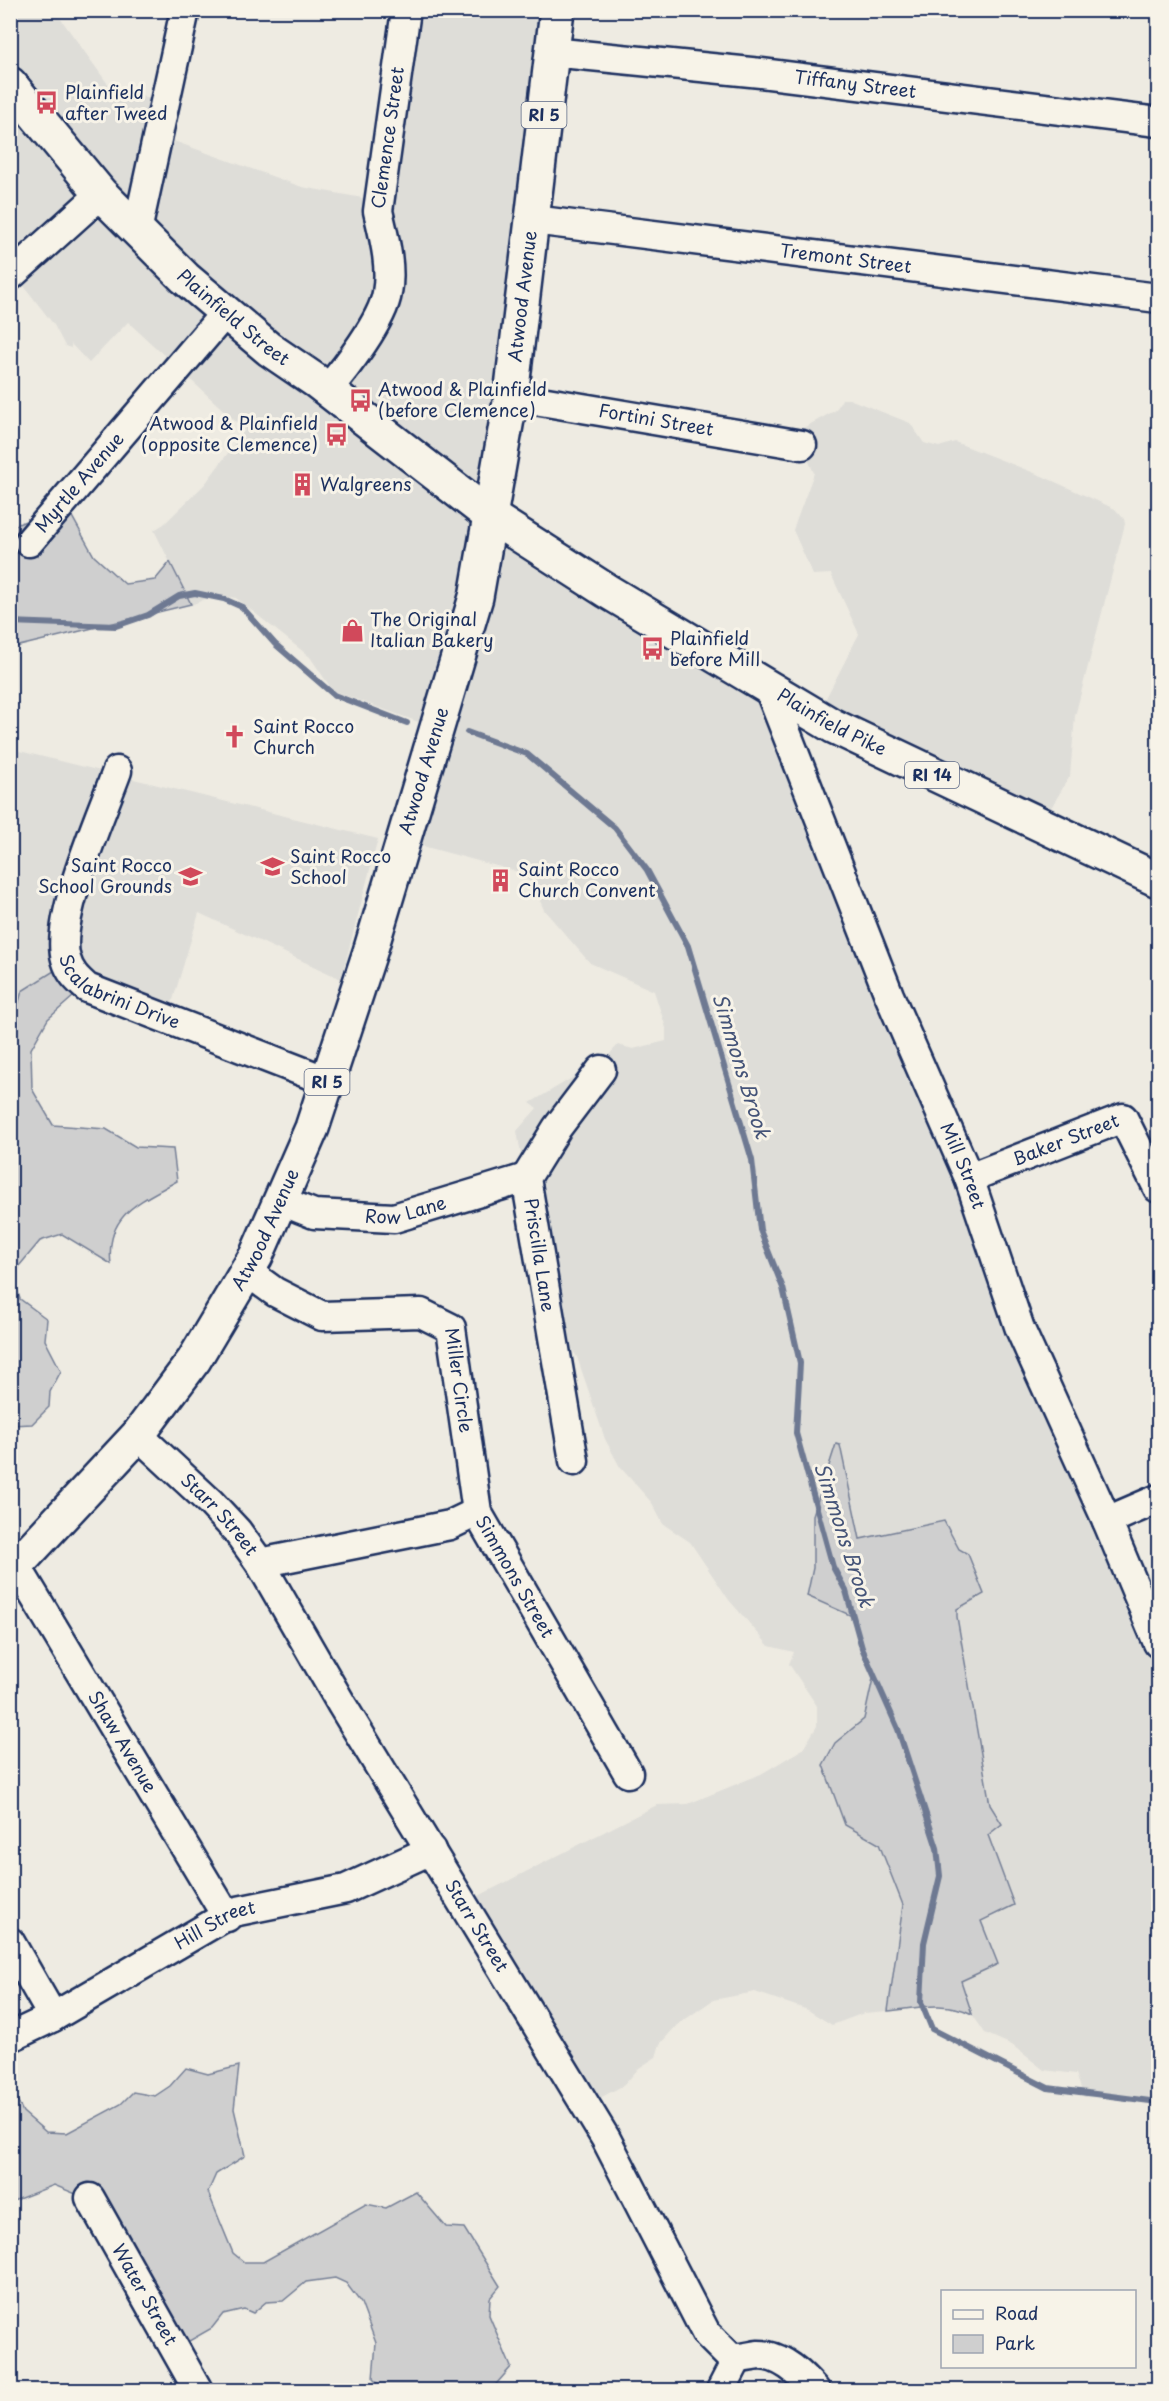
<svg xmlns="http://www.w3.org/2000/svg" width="1169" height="2401" font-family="'Playpen Sans',sans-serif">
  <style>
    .built { fill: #deddd8 }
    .green { fill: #cfcfcf; stroke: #757f96; stroke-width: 1.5 }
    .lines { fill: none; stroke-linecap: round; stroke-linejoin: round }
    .stream { stroke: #6e7992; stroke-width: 6 }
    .minor-casing { stroke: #1b2f5e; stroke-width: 33 }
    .major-casing { stroke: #1b2f5e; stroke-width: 38 }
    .minor { stroke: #f7f3e8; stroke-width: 28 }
    .major { stroke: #f7f3e8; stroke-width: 33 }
    .labels { text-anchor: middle; stroke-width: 6; stroke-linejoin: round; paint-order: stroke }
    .shield { fill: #f7f3e8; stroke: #5d6a87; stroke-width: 1.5 }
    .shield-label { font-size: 16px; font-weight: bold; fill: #1b2f5e }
    .street-label { font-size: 18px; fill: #1b2f5e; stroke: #f7f3e8 }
    .poi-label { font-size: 18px; fill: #1b2f5e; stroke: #f7f3e8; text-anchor: start }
    .water-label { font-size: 20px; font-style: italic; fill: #455478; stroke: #f7f3e8 }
  </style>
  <rect width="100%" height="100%" fill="#eeebe2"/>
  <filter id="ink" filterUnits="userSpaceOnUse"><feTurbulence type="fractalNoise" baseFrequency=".0167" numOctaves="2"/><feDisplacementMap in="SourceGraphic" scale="12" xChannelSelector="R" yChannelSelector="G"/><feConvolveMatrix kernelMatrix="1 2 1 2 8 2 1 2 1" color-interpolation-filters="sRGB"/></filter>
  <g filter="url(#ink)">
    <!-- built -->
    <path class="built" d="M 11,11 L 55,11 L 110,87 L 160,101 L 157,135 L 302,187 L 374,200 L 410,11 L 554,11 L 493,516 L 773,703 L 1158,1624 L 1158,2098 L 1084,2097 L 1076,2074 L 1044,2070 L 1012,2045 L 985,2033 L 972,2014 L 961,1981 L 998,1964 L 981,1921 L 1014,1905 L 988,1835 L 1002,1823 L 990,1805 L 957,1617 L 957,1609 L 983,1594 L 944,1521 L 860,1539 L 836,1444 L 813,1515 L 813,1568 L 807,1596 L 850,1614 L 874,1674 L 864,1719 L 835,1743 L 845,1825 L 879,1844 L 903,1905 L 888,2011 L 864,2013 L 832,2025 L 808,2010 L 755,1992 L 713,2000 L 677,2025 L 660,2044 L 656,2057 L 639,2068 L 624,2085 L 587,2105 L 459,1906 L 657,1805 L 688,1804 L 761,1774 L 803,1749 L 817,1726 L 817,1706 L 789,1664 L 794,1652 L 769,1646 L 729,1600 L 690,1542 L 663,1524 L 652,1503 L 620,1467 L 605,1439 L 577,1357 L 548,1312 L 517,1131 L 537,1108 L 530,1103 L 607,1057 L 618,1045 L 633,1049 L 666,1041 L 666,1028 L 654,991 L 590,963 L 544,910 L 532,883 L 519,872 L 404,841 L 435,728 L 333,691 L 310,657 L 236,598 L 215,595 L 191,605 L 154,530 L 164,524 L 205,484 L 245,430 L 128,322 L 89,363 L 71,344 L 71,348 L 65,346 L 54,325 L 17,277 L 11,282 Z
      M 842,399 L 849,399 L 910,423 L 924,443 L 939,447 L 955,442 L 1042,476 L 1115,509 L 1124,519 L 1125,524 L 1075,716 L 1070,776 L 1043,821 L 823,704 L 859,634 L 831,574 L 813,575 L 793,530 L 814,473 L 796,432 L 836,410 Z
      M 11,749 L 378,839 L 341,979 L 199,913 L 167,1020 L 72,974 L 11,1030 Z"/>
    <!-- green -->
    <path class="green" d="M 60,495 L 94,556 L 125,584 L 155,580 L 170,562 L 191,604 L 11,648 L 11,527 L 33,518 Z
      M 65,964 L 83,988 L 48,1019 L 31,1049 L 32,1089 L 53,1125 L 106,1129 L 136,1147 L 173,1149 L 177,1181 C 140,1202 105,1214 111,1264 L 62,1234 L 40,1241 L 19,1266 L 16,1287 L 20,1299 L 47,1319 L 45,1340 L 61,1371 L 50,1392 L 49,1407 L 32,1424 L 11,1425 L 11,1030 L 22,991 Z
      M 836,1444 L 840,1445 L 860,1539 L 944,1521 L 959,1549 L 968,1554 L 984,1594 L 957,1609 L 957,1617 L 990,1805 L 1002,1824 L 988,1835 L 1014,1905 L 981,1921 L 998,1964 L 961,1981 L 972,2014 C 945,2000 917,2008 888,2011 L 903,1905 L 879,1844 L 845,1825 L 823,1765 L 835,1743 L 864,1719 L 874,1674 L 850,1615 L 807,1596 L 813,1568 L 813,1515 Z
      M 239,2066 L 234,2109 L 245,2156 L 216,2174 L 208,2192 L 233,2253 L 244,2262 L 263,2262 L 366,2204 L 386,2208 L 416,2192 L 446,2227 L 464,2228 L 500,2286 L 490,2298 L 489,2315 L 511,2367 L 491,2390 L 384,2390 L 373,2379 L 376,2343 L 361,2303 L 346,2283 L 335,2278 L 306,2282 L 283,2301 L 266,2302 L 253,2313 L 244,2309 L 223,2314 L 212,2328 L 177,2348 L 86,2198 L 54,2185 L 11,2202 L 10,2085 L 23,2112 L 46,2132 L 67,2133 L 121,2104 L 133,2092 L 155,2096 L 170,2086 L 186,2068 L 208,2074 Z"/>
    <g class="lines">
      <!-- stream -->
      <path class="stream" d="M 10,622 L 116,626 L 148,615 L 179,596 L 195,593 L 224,599 L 242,607 L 275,644 L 334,695 L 407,723
        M 467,732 L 527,754 L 615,828 L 647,870 L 688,946 L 752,1160 L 760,1230 L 783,1288 L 800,1363 L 796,1433 L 833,1567 L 846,1591 L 862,1648 L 898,1729 L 937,1848 L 940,1876 L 924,1943 L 921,2002 L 932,2029 L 1048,2088 L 1158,2102"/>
      <defs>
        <g id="minor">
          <path id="s1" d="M 551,52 L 761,73 L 1158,122"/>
          <path id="s2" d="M 533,220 L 1158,298"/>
          <path d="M 137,231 L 185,10"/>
          <path d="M 10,276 L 101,194"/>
          <path id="s3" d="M 327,390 C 345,369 383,320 387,293 C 392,266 384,237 378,211 L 406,10"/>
          <path id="s4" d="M 511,396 L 802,445"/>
          <path id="s5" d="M 29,542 L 225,313"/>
          <path id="s6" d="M 768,686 L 889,995 L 969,1178 L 1020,1329 L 1107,1521 L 1158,1643"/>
          <path id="s7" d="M 117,771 C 102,813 54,919 66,959 C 70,973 77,979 87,988 L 327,1081"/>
          <path id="s8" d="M 969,1178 L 1123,1118 L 1158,1188"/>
          <path id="s9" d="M 281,1201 L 314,1214 L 394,1218 L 526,1178"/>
          <path id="s10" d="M 246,1271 L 275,1292 L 322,1316 L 421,1313 L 451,1328 L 477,1512 L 628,1773"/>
          <path id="s11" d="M 138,1435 L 210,1502 L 237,1531 L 260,1563 L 342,1705 L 606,2139 L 706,2333 L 731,2358 C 740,2359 750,2356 759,2355 C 782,2355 802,2375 815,2390"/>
          <path d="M 574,1461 L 526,1178 L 557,1128 L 601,1070"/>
          <path d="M 1107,1521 L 1158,1499"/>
          <path d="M 260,1563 L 450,1525 L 477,1512"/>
          <path id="s12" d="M 17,1567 L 227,1917"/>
          <path d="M 10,1942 L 53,2017"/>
          <path id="s13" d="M 13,2036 L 53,2017 L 233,1912 L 346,1889 L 431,1850"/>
          <path id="s14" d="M 90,2198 L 198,2390"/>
          <path d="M 721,2390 L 737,2359"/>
        </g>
        <g id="major">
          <path id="s15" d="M 10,84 L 101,194 L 185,278 L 269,349 L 316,381 L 490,516 L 607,591 L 833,726 L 1158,880"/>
          <path id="s16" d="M 10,1572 L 138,1435 L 194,1360 L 256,1256 L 312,1128 L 370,952 L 476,597 L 511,396 L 557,10"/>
        </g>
      </defs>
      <!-- minor casing -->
      <use href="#minor" class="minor-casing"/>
      <!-- major casing -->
      <use href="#major" class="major-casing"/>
      <!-- minor -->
      <use href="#minor" class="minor"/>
      <!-- major -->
      <use href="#major" class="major"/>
    </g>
  </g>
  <!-- icons -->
  <defs>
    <symbol id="bus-bare" viewBox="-9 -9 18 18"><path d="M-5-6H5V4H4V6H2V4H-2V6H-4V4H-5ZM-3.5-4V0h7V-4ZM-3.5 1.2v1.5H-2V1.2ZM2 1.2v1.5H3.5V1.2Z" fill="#d1495b" stroke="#f7f3e8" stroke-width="2.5" paint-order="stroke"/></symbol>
    <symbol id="building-bare" viewBox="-9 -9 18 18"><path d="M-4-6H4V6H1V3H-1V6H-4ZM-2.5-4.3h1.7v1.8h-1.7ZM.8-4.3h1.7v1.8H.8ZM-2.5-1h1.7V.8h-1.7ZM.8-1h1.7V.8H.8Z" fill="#d1495b" stroke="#f7f3e8" stroke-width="2.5" paint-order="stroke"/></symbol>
    <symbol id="shop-bare" viewBox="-9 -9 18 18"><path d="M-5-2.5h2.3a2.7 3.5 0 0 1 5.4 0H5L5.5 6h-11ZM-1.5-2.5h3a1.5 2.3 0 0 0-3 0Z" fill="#d1495b" stroke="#f7f3e8" stroke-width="2.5" paint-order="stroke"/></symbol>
    <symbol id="church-bare" viewBox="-9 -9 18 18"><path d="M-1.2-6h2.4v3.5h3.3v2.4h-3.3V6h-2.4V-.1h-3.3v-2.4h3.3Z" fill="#d1495b" stroke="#f7f3e8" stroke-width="2.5" paint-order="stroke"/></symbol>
    <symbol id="school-bare" viewBox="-9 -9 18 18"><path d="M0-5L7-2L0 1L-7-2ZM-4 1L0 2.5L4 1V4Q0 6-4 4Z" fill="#d1495b" stroke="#f7f3e8" stroke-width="2.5" paint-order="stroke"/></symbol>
  </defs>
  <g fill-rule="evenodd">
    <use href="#bus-bare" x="30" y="86" width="33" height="33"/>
    <use href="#bus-bare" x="344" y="384" width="33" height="33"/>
    <use href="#bus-bare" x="320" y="418" width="33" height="33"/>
    <use href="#building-bare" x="286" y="468" width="33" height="33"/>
    <use href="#shop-bare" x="336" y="614" width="33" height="33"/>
    <use href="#bus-bare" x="636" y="632" width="33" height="33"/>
    <use href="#church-bare" x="218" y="720" width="33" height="33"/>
    <use href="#school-bare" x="256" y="850" width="33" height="33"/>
    <use href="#school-bare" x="174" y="860" width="33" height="33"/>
    <use href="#building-bare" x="484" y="864" width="33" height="33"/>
  </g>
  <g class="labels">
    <!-- shield labels -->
    <g class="shield">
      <rect x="521.5" y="102" width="45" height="26" rx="4.5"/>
      <rect x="905" y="762" width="54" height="26" rx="4.5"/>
      <rect x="304.5" y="1069" width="45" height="26" rx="4.5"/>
    </g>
    <g class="shield-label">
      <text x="544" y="121">RI 5</text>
      <text x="932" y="781">RI 14</text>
      <text x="327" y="1088">RI 5</text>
    </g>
    <!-- street labels -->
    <g class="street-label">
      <text dy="6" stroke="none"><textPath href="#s1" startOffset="306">Tiffany Street</textPath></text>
      <text dy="6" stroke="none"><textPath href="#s3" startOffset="272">Clemence Street</textPath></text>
      <text dy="6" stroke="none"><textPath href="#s2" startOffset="315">Tremont Street</textPath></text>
      <text dy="6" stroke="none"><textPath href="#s16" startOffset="1402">Atwood Avenue</textPath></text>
      <text dy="6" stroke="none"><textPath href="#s15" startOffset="324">Plainfield Street</textPath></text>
      <text dy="6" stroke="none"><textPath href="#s4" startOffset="147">Fortini Street</textPath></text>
      <text dy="6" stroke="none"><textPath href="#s5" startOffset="78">Myrtle Avenue</textPath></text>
      <text dy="6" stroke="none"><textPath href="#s15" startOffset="1048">Plainfield Pike</textPath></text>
      <text dy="6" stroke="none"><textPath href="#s16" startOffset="916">Atwood Avenue</textPath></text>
      <text dy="6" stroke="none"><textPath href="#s7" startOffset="262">Scalabrini Drive</textPath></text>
      <text dy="6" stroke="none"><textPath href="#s8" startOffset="104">Baker Street</textPath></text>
      <text dy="6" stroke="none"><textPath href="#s6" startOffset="518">Mill Street</textPath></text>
      <text dy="6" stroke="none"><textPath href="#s9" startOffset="128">Row Lane</textPath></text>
      <text dy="6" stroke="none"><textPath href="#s16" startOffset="430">Atwood Avenue</textPath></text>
      <text transform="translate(539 1255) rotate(81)" y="6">Priscilla Lane</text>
      <text dy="6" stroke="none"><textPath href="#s10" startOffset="274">Miller Circle</textPath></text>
      <text dy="6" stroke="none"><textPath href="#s11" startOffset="114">Starr Street</textPath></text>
      <text dy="6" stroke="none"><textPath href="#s10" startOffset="482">Simmons Street</textPath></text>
      <text dy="6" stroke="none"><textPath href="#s12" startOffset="204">Shaw Avenue</textPath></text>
      <text dy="6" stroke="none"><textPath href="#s11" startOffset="600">Starr Street</textPath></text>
      <text dy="6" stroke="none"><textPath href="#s13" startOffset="231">Hill Street</textPath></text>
      <text dy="6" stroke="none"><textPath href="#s14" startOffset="111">Water Street</textPath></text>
    </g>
    <!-- poi labels -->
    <g class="poi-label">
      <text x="65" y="99">Plainfield<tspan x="65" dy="21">after Tweed</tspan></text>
      <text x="378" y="396">Atwood &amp; Plainfield<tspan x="378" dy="21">(before Clemence)</tspan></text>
      <text x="318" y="430" text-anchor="end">Atwood &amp; Plainfield<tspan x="318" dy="21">(opposite Clemence)</tspan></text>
      <text x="320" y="491">Walgreens</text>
      <text x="370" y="626">The Original<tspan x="370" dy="21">Italian Bakery</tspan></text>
      <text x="670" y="645">Plainfield<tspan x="670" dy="21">before Mill</tspan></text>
      <text x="253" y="733">Saint Rocco<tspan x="253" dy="21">Church</tspan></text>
      <text x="290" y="863">Saint Rocco<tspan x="290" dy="21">School</tspan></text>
      <text x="172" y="872" text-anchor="end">Saint Rocco<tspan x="172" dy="21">School Grounds</tspan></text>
      <text x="518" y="876">Saint Rocco<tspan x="518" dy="21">Church Convent</tspan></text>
    </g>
    <!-- water labels -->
    <g class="water-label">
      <text transform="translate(741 1066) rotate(73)" y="7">Simmons Brook</text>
      <text transform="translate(844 1535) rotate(72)" y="7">Simmons Brook</text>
    </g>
  </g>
  <!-- margin -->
  <rect width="1169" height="2401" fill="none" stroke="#f7f3e8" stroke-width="36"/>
  <rect x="18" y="18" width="1133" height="2365" fill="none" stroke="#1b2f5e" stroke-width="2" filter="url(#ink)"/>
  <!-- legend -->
  <rect x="941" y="2290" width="195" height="78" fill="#f7f3e8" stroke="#9fa5b1" stroke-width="1.5"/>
  <rect x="953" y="2310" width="30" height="9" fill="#f7f3e8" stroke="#9fa5b1" stroke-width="1.5"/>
  <text x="995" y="2320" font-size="18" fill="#1b2f5e">Road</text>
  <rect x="953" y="2335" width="30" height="18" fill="#cfcfcf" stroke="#9fa5b1" stroke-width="1.5"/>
  <text x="995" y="2350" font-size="18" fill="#1b2f5e">Park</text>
</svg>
